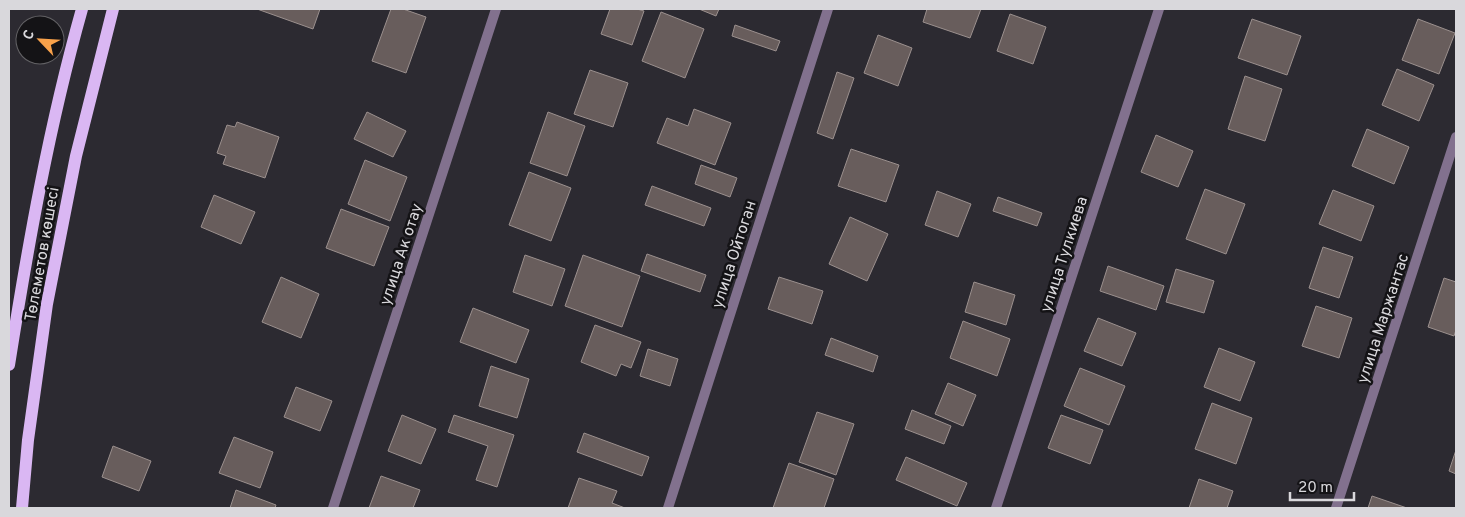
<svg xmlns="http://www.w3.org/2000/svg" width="1465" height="517" font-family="Overpass,sans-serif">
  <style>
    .building { fill: #685d5c; stroke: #9b908e }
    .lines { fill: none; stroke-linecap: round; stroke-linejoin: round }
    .minor { stroke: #82718e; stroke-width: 10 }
    .primary { stroke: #dab7f3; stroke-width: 12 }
    .labels { text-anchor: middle; stroke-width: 5; stroke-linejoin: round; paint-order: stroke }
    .street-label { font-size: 16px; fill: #d9d8dc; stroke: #141316 }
  </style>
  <rect width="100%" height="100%" fill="#2c2a31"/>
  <!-- building -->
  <path class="building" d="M 257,9 L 320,9 L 313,29 Z
    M 391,9 L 403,9 L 426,17 L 406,73 L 372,61 Z
    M 610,9 L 637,9 L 644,11 L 632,45 L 601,34 Z
    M 699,9 L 719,9 L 716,16 Z
    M 927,9 L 981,9 L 970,38 L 923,22 Z
    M 661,12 L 704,29 L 685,78 L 642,61 Z
    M 1010,14 L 1046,27 L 1033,64 L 997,51 Z
    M 1252,19 L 1301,36 L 1287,75 L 1238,58 Z
    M 1418,19 L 1455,33 L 1439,74 L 1402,60 Z
    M 735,25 L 780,41 L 776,51 L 732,36 Z
    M 878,35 L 912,48 L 898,86 L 864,73 Z
    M 1397,69 L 1434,85 L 1419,121 L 1382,105 Z
    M 590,70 L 628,83 L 613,127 L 574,114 Z
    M 837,72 L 854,78 L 833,139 L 817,133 Z
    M 1245,76 L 1282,89 L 1265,141 L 1228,129 Z
    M 694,109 L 731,123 L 715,165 L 657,143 L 667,118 L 688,126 Z
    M 367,112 L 406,131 L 393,157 L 354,139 Z
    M 548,112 L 585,126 L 567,176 L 530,163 Z
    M 237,122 L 279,137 L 265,178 L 223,164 L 226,156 L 217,153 L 227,125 L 235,127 Z
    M 1367,129 L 1409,147 L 1394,184 L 1352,166 Z
    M 1156,135 L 1193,151 L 1178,187 L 1141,172 Z
    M 851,149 L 899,165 L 886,202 L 838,186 Z
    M 365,160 L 407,177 L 390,221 L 348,204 Z
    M 701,165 L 737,178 L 730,197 L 695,184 Z
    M 529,172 L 571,188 L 551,241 L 509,225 Z
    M 652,186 L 711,208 L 704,226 L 645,205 Z
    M 1205,189 L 1245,204 L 1226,254 L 1186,239 Z
    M 1333,190 L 1374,206 L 1361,241 L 1319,224 Z
    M 937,191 L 971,204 L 958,237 L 925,225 Z
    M 214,195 L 255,212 L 241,244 L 201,227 Z
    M 998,197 L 1042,213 L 1037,226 L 993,211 Z
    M 341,209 L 389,227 L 374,266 L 326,248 Z
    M 850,217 L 888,234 L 867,281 L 829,264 Z
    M 1323,247 L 1353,257 L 1339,298 L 1309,288 Z
    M 647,254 L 706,275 L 700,292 L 641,271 Z
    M 525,255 L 565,269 L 552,306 L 513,292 Z
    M 583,255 L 640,276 L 622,327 L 565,306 Z
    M 1108,266 L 1164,286 L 1156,310 L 1100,291 Z
    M 1176,269 L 1214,281 L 1204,313 L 1166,302 Z
    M 281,277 L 319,294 L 301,338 L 262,322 Z
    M 779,277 L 823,291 L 812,324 L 768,309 Z
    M 1444,278 L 1456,282 L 1456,330 L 1454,336 L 1428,327 Z
    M 974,282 L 1015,295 L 1006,325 L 965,312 Z
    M 1316,306 L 1352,318 L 1339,358 L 1302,346 Z
    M 473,308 L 529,330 L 516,363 L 460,342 Z
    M 1098,318 L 1136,333 L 1122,366 L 1084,351 Z
    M 963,321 L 1010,339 L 997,376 L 950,358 Z
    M 595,325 L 641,342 L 631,368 L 621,364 L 616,376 L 581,362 Z
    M 831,338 L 878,356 L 873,372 L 825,355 Z
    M 1219,348 L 1255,362 L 1240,401 L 1204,387 Z
    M 648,349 L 678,359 L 670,386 L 640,376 Z
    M 491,366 L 529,379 L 517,418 L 479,406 Z
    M 1080,368 L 1125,386 L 1109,425 L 1064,406 Z
    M 948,383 L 976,395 L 963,426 L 935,414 Z
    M 296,387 L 332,401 L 320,431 L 284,417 Z
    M 1212,403 L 1252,418 L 1236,464 L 1195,449 Z
    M 912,410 L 951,426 L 944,444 L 905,429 Z
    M 817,412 L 854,424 L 836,475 L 799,462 Z
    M 402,415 L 436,429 L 421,464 L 388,451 Z
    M 454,415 L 514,435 L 497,487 L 476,480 L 488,446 L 448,432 Z
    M 1061,415 L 1103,430 L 1090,464 L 1048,448 Z
    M 584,433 L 649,457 L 642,476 L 577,452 Z
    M 234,437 L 273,452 L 260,488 L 219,473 Z
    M 113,446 L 151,461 L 139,491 L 102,477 Z
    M 1456,450 L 1456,474 L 1449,471 Z
    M 906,457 L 967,483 L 957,506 L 896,480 Z
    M 789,463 L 834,479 L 824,508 L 773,508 Z
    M 381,476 L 420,490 L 413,508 L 369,508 Z
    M 579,478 L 617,491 L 612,503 L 625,508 L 568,508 Z
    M 1199,479 L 1233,491 L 1227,508 L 1189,508 Z
    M 236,490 L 276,505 L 275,508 L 230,508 Z
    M 1372,496 L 1407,508 L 1368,508 Z"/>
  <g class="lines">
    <!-- minor -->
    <path class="minor" d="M 333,508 L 496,9
      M 668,508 L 828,9
      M 996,508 L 1159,9
      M 1336,508 L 1456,137"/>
    <!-- primary -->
    <path class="primary" d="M 9,365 C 28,245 49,126 82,9
      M 22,508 L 28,440 L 47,304 L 76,156 L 113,9"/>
  </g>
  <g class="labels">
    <!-- street labels -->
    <g class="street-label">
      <text transform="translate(41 254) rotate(-80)" y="6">Төлеметов көшесі</text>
      <text transform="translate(400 254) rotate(-72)" y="6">улица Ак отау</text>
      <text transform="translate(733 254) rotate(-72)" y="6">улица Ойтоган</text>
      <text transform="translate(1063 254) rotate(-72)" y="6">улица Тулкиева</text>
      <text transform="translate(1382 318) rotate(-72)" y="6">улица Маржантас</text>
    </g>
  </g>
  <!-- border -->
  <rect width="1465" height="517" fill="none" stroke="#d9d8dc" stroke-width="20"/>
  <!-- north arrow -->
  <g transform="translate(40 40) rotate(295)"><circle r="24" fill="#141316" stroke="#636265"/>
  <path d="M0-4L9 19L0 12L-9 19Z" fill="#f8a14a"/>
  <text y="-8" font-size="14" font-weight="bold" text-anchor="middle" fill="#d9d8dc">С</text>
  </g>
  <!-- scale -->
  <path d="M1290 492v8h64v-8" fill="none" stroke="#d9d8dc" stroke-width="2.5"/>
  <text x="1298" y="492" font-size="15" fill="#d9d8dc" stroke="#141316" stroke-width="4" paint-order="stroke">20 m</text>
</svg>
